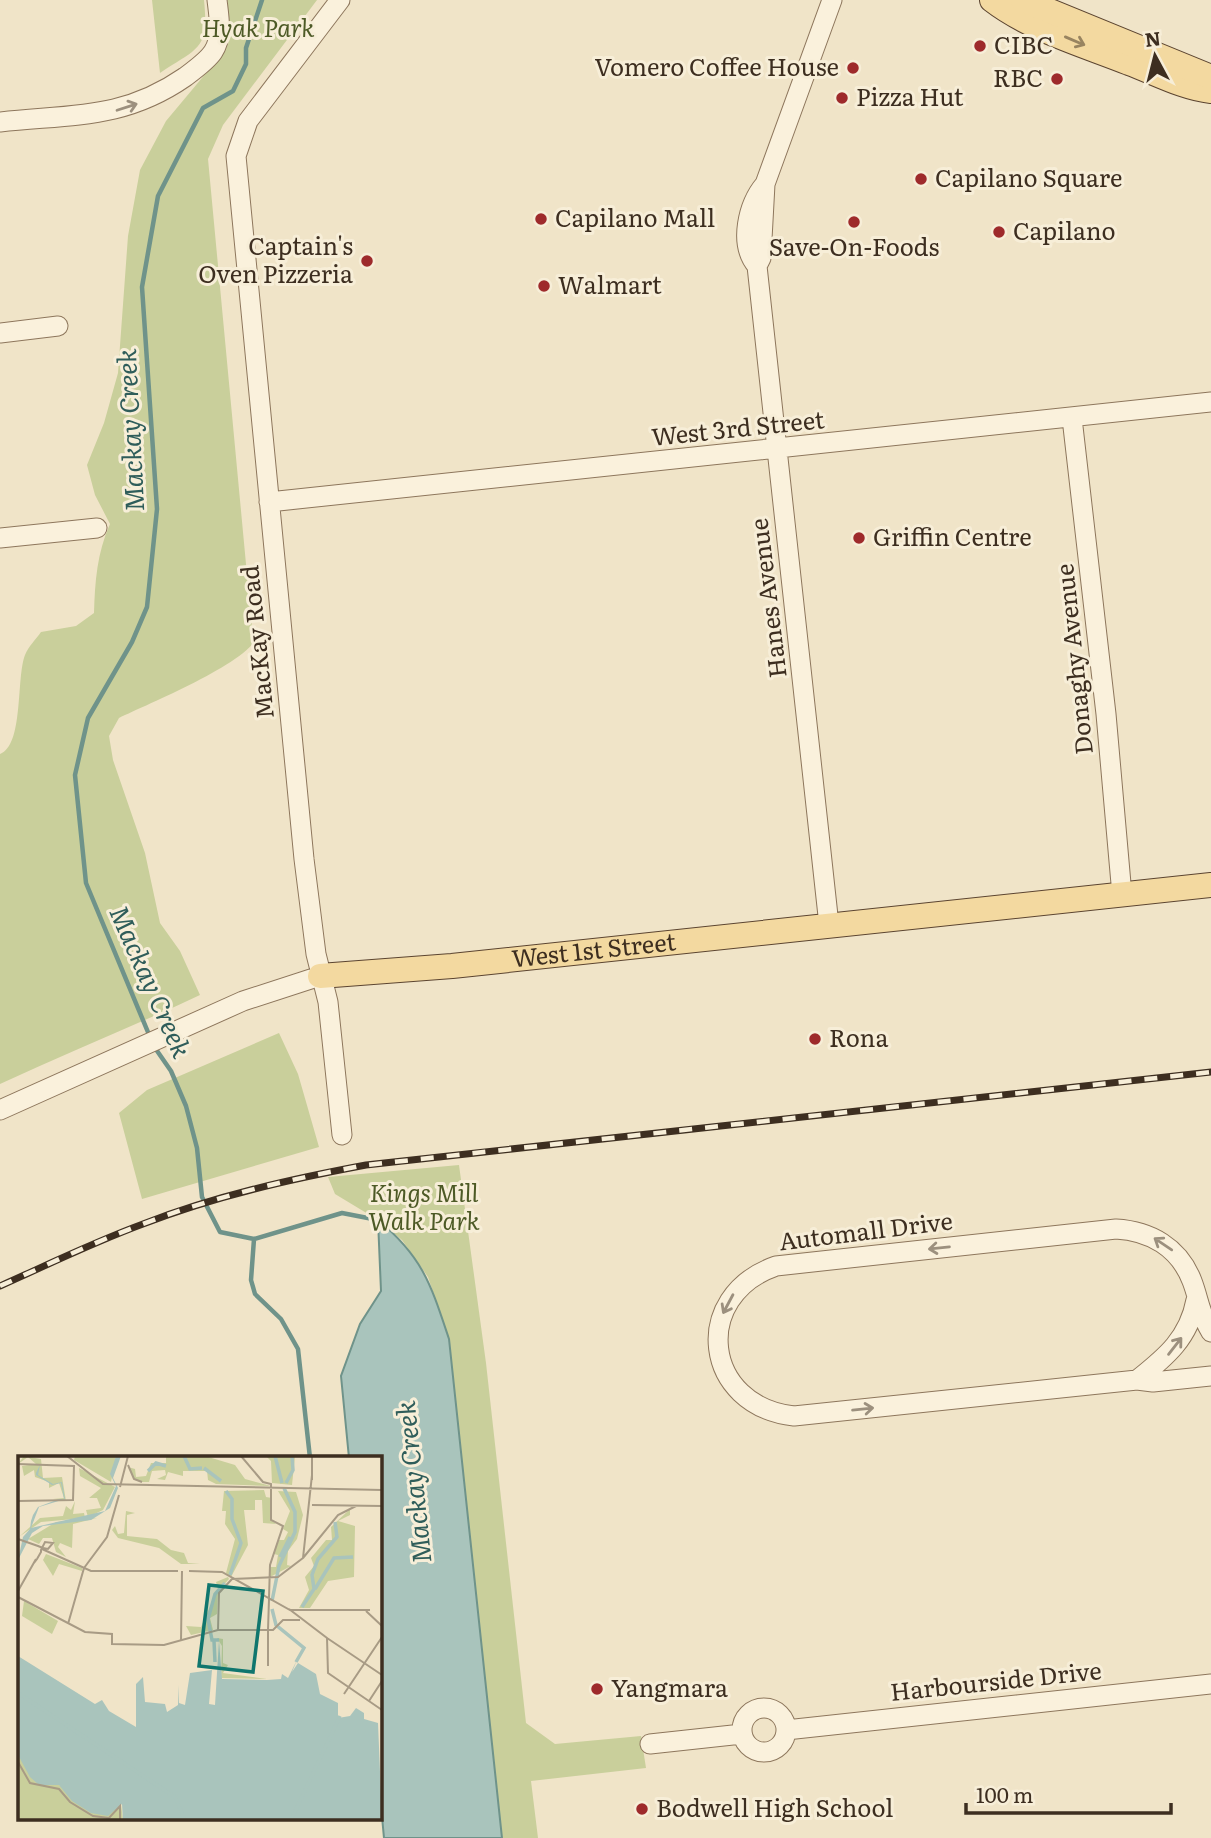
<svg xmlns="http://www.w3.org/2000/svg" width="1211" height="1838" font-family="Literata,serif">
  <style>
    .green { fill: #c9cf9b }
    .water { fill: #a9c4bc; stroke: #6f938a; stroke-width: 2 }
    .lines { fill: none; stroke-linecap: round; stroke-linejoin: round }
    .stream { stroke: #6f938a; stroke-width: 4.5 }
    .minor-casing { stroke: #8d765c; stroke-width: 21 }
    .major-casing { stroke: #5b4430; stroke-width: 26 }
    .minor { stroke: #faf1dc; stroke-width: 19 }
    .major { stroke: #f3d9a0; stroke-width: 24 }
    .rail-casing { stroke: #3d2e20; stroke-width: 7 }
    .rail { stroke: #f7eed8; stroke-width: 4.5; stroke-dasharray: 13; stroke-linecap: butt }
    .oneway { stroke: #988460 }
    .oneway2 { stroke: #9c907e }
    .poi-dot { fill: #9e2a2b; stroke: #f7eed8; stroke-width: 2.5 }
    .labels { text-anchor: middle; stroke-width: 6; stroke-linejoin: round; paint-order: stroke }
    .park-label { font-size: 24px; font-style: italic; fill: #4d5a26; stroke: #f7eed8 }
    .poi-label { font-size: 24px; fill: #3d2e20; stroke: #f7eed8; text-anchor: start }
    .street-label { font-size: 24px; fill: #3d2e20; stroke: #f7eed8 }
    .water-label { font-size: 26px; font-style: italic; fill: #2f5d5a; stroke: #f7eed8 }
    .inset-river { fill: none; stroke: #a9c4bc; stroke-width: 3.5 }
    .inset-road { fill: none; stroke: #a89b85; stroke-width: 2 }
    .view { fill: #0f766e; fill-opacity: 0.15; stroke: #0f766e; stroke-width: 3.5 }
    .inset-edge { fill: none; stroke: #3d2e20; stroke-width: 3.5 }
  </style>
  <rect width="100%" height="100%" fill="#f0e4c8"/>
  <!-- green -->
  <path class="green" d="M 152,0 L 204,0 C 209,50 199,47 160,73 Z
    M 227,0 L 317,0 L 223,125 L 208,159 L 252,628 L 256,638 C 247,663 148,704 119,718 L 109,736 L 113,760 L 145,853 L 160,923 L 180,951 L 200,995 C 134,1026 67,1053 0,1084 L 0,754 C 24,745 16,678 25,655 C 28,647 36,639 41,632 L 76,626 L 94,613 C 95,581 97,553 110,524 L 95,495 L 87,465 L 104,423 L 118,373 L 128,236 L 140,170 L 166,121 L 222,54 L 229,29 Z
    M 279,1033 L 298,1074 L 319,1147 L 142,1199 L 119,1113 L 147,1090 Z
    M 459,1165 L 486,1363 L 526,1723 L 555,1744 L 641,1736 L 646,1768 L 531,1781 L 538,1838 L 502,1838 L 449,1339 L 428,1277 L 402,1240 L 378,1220 L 335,1194 L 328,1177 Z"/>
  <!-- water -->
  <path class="water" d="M 378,1220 C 423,1257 431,1285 449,1339 L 502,1838 L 384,1838 L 380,1795 L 380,1458 L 349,1458 L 341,1376 L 360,1324 L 381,1291 Z"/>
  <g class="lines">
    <!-- stream -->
    <path class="stream" d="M 150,1037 L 86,883 L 75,775 L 88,718 L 132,642 L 147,607 L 157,509 L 142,287 L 158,196 L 203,108 L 233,91 L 246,64 L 246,48 L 262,0
      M 153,1045 L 171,1071 L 186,1106 L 197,1148 L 202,1197 L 220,1232 L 254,1239 L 342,1213 L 378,1220 L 380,1223
      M 254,1239 L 251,1280 L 255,1294 L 281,1319 L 298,1349 L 310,1458"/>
    <defs>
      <path id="minor" d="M 340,0 L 248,121 L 236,156 L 304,859 L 316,954 L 328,1002 L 342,1135
        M 0,122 C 71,114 123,120 185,77 C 193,71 207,61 213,52 C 223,37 219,17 217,0
        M 757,266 C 738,244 748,204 765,184
        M 0,333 L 58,326
        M 1072,418 L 1106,714 L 1122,895
        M 269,502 L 1211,402
        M 0,538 L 97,528
        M 829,925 L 757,266 L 761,258 L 765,184 L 832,0
        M 0,1110 L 243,1001 L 320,976
        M 1211,1332 C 1200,1315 1199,1299 1192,1281 C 1179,1247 1150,1231 1116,1229 L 776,1266 C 690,1296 703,1406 794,1416 L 1137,1380 L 1153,1382 L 1211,1376
        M 1137,1380 C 1166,1357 1189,1338 1196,1300
        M742 1730a22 22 0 1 1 44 0a22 22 0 1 1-44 0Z
        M 786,1730 L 1211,1684
        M 650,1744 L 742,1734"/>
      <g id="major">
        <path d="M 992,0 C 1031,30 1084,45 1129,63 C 1156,73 1183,88 1211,91"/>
        <path d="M 1023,0 L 1211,77"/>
        <path id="s1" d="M 320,976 L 452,966 L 1211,885"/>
      </g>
    </defs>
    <!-- minor casing -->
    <use href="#minor" class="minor-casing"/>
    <!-- major casing -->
    <use href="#major" class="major-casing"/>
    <!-- minor -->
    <use href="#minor" class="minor"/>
    <!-- major -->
    <use href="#major" class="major"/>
    <defs>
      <path id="rail" d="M 0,1286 C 47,1265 94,1242 143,1224 C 215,1196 291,1179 366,1165 L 1211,1072"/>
    </defs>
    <!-- rail casing -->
    <use href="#rail" class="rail-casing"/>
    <!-- rail -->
    <use href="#rail" class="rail"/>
  </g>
  <!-- one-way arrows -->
  <defs><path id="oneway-shaft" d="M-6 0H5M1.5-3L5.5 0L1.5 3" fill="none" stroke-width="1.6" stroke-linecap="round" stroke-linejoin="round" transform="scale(1.75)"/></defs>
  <use class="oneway" href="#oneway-shaft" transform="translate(1075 41) rotate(23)"/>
  <g class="oneway2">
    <use href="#oneway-shaft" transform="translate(127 107) rotate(-18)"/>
    <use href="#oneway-shaft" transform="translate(1163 1244) rotate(-146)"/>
    <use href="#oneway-shaft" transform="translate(939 1248) rotate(174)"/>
    <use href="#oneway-shaft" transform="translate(728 1304) rotate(118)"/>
    <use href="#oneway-shaft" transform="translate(1175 1346) rotate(-52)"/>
    <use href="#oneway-shaft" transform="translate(863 1409) rotate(-6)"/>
  </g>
  <!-- markers -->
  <g class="poi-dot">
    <circle cx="980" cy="46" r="7"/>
    <circle cx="853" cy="68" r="7"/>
    <circle cx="1057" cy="79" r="7"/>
    <circle cx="842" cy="98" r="7"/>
    <circle cx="921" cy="179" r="7"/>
    <circle cx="541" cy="219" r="7"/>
    <circle cx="854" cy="222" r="7"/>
    <circle cx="999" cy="232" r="7"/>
    <circle cx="367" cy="261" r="7"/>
    <circle cx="544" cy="286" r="7"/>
    <circle cx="859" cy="538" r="7"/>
    <circle cx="815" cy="1039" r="7"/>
    <circle cx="597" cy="1689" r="7"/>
    <circle cx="642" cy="1809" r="7"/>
  </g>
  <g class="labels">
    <!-- park labels -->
    <g class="park-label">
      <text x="258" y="37">Hyak Park</text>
      <text x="424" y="1202">Kings Mill<tspan x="424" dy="28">Walk Park</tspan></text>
    </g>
    <!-- poi labels -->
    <g class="poi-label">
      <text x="994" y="54">CIBC</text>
      <text x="839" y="76" text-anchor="end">Vomero Coffee House</text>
      <text x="1043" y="87" text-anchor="end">RBC</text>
      <text x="856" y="106">Pizza Hut</text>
      <text x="935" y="187">Capilano Square</text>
      <text x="555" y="227">Capilano Mall</text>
      <text x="1013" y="240">Capilano</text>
      <text x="353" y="255" text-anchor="end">Captain's<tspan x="353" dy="28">Oven Pizzeria</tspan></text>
      <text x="854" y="256" text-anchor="middle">Save-On-Foods</text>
      <text x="558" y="294">Walmart</text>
      <text x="873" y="546">Griffin Centre</text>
      <text x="829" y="1047">Rona</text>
      <text x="611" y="1697">Yangmara</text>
      <text x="656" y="1817">Bodwell High School</text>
    </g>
    <!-- street labels -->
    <g class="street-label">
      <text transform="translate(738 429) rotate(-6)" y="8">West 3rd Street</text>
      <text transform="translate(769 598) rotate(-97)" y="8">Hanes Avenue</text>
      <text transform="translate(258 642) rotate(-96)" y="8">MacKay Road</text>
      <text transform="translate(1075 659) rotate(-96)" y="8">Donaghy Avenue</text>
      <text dy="8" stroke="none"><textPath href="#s1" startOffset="275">West 1st Street</textPath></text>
      <text transform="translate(866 1232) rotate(-7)" y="8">Automall Drive</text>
      <text transform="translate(996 1682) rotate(-6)" y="8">Harbourside Drive</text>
    </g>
    <!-- water labels -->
    <g class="water-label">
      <text transform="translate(131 430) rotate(-93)" y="9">Mackay Creek</text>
      <text transform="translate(150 982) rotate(66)" y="9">Mackay Creek</text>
      <text transform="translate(414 1482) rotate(-96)" y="9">Mackay Creek</text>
    </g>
  </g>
  <!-- overview -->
  <g transform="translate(18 1456)">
    <rect width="364" height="364" fill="#f0e4c8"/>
    <path d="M 6,0 L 23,3 L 25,22 L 44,21 L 48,45 L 35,43 L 46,42 L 41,27 L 31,32 L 31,26 L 17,21 L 16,14 L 6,20 L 4,10 L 18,8 L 10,1 L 0,8 ZM 57,0 L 98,0 L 93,26 L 56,4 ZM 148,0 L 187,0 L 217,9 L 227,23 L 253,30 L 198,28 L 190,24 L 189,15 L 165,15 L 165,20 L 150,16 L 147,24 L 139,23 L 148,19 L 147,14 L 134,15 L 131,26 L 123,26 L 117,24 L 110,11 L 117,13 L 118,21 L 128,20 L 133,7 L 148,7 ZM 248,0 L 277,0 L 274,29 L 254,27 L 253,5 ZM 61,12 L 97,31 L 85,54 L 70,61 L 68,54 L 83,52 L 79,42 L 71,42 L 83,32 L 62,20 ZM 246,34 L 248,41 L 254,42 L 253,64 L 258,68 L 245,67 L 244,44 L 237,44 L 237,54 L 226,54 L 230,89 L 213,121 L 208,117 L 217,83 L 207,68 L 208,55 L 204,55 L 206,35 ZM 260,35 L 278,36 L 285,59 L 279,83 L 270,95 L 269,109 L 273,110 L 252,121 L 252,111 L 258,111 L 260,99 L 256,98 L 261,84 L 266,84 L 270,76 L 265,73 L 272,55 ZM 57,45 L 55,58 L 66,57 L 67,62 L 23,66 L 2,80 L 22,62 L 45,60 L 48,50 L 53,54 ZM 332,53 L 332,59 L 320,65 L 337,70 L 336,121 L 310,125 L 292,152 L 281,152 L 291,134 L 287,121 L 296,110 L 293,102 L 308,84 L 314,84 L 313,71 ZM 108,55 L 117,57 L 109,59 L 109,80 L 139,83 L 153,94 L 166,97 L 170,107 L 182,108 L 163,108 L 141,92 L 100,82 L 94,74 L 97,70 L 100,78 L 106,77 ZM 79,62 L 55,68 L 54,92 L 42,87 L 40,91 L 48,101 L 38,96 L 34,82 L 25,82 L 21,88 L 10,83 L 38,66 ZM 28,98 L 64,112 L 64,115 L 41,108 L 35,120 L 25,104 ZM 210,121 L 211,123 L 200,135 L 199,158 L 192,162 L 195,174 L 173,179 L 168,170 L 183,171 L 200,133 L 198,126 ZM 6,145 L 40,165 L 34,178 L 4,160 ZM 199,182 L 205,183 L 205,207 L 210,209 L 205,217 L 249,223 L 203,222 L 204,190 ZM 0,299 L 21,329 L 41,329 L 97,352 L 103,348 L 105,364 L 0,364 Z" fill="#c9cf9b"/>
    <path d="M 98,0 L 103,0 L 95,22 L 100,32 L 92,52 L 73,64 L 25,70 L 14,77 L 0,104 L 5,81 L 12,73 L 13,65 L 15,59 L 20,51 L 41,43 L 46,43 L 43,27 L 34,29 L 18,19 L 18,17 L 22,9 L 20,19 L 35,28 L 44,26 L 47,43 L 21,51 L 13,72 L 87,55 L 98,30 L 92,18 ZM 201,185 L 204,223 L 249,224 L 263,223 L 264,218 L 270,222 L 279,204 L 274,216 L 280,207 L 298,218 L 302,238 L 320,247 L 320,262 L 332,260 L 338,252 L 346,257 L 346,263 L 360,267 L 364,364 L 105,364 L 104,348 L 90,360 L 73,357 L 54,345 L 41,329 L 21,329 L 12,321 L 0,299 L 0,200 L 77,248 L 84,244 L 91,255 L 118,271 L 118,228 L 125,221 L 127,246 L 147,248 L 149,256 L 160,249 L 161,229 L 161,247 L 167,249 L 172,217 L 194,214 L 191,248 L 197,249 Z" fill="#a9c4bc"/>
    <path class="inset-river" d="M 166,0 L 172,13 L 184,12M 257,0 L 264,27M 186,12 L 203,25M 130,15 L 138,7 L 148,10M 268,27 L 275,14 L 274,0M 208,35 L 214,43 L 214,63 L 223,87 L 212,119M 262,101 L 272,81M 297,133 L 316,102 L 335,101M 254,145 L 261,110 L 277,76 L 277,56 L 266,32M 284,151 L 296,133 L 294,119 L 300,103 L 319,81 L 317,66M 254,153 L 258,169 L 286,192 L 278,206M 201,184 L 194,184 L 190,163 L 197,138 L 207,127M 196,185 L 197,206M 0,237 L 157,341 L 167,364M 273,364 L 322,260"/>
    <path class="inset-road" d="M 49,0 L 85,28 L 364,34M 223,0 L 245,26 L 253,28 L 253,64 L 265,70 L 252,109 L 251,142M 294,0 L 294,24M 0,8 L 56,10 L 55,44 L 0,45M 110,9 L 116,23 L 124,26M 102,31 L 110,0M 294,49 L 364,50M 0,83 L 20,90 L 25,92 L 30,93 L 35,87 L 27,86 L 23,94 L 23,96 L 19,103 L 16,107M 24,93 L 73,115 L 160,115M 285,102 L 320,59 L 338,50M 66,112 L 89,81 L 101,39M 171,115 L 204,116 L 272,154 L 352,154M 214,123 L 260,121 L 285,102 L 294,19M 0,135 L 18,103M 0,141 L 67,176 L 94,178 L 94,188 L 146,189 L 200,174 L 201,137 L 214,123M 271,153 L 309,182 L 310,217 L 364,254M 348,155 L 364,170M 50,168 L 66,112M 200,174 L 255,174 L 265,164 L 282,164M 250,174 L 251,143M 309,182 L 364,219M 163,185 L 164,115M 250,210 L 250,174M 326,238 L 364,181M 351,245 L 364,225M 0,306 L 12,327 L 41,333 L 52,346 L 75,360 L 91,362 L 102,350 L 102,364"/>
    <path class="view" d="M 191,129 L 245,135 L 235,216 L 181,210 Z"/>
    <rect width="364" height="364" class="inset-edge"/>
  </g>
  <!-- north arrow -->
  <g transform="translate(1155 56) rotate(353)" stroke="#f7eed8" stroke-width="5" paint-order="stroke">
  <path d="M0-5L12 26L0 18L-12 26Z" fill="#3d2e20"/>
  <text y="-10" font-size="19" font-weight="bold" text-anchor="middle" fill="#3d2e20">N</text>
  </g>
  <!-- scale -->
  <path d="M966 1803v10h205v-10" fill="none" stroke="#3d2e20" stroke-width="3.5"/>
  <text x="976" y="1803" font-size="21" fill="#3d2e20" stroke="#f7eed8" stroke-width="5" paint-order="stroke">100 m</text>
</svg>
